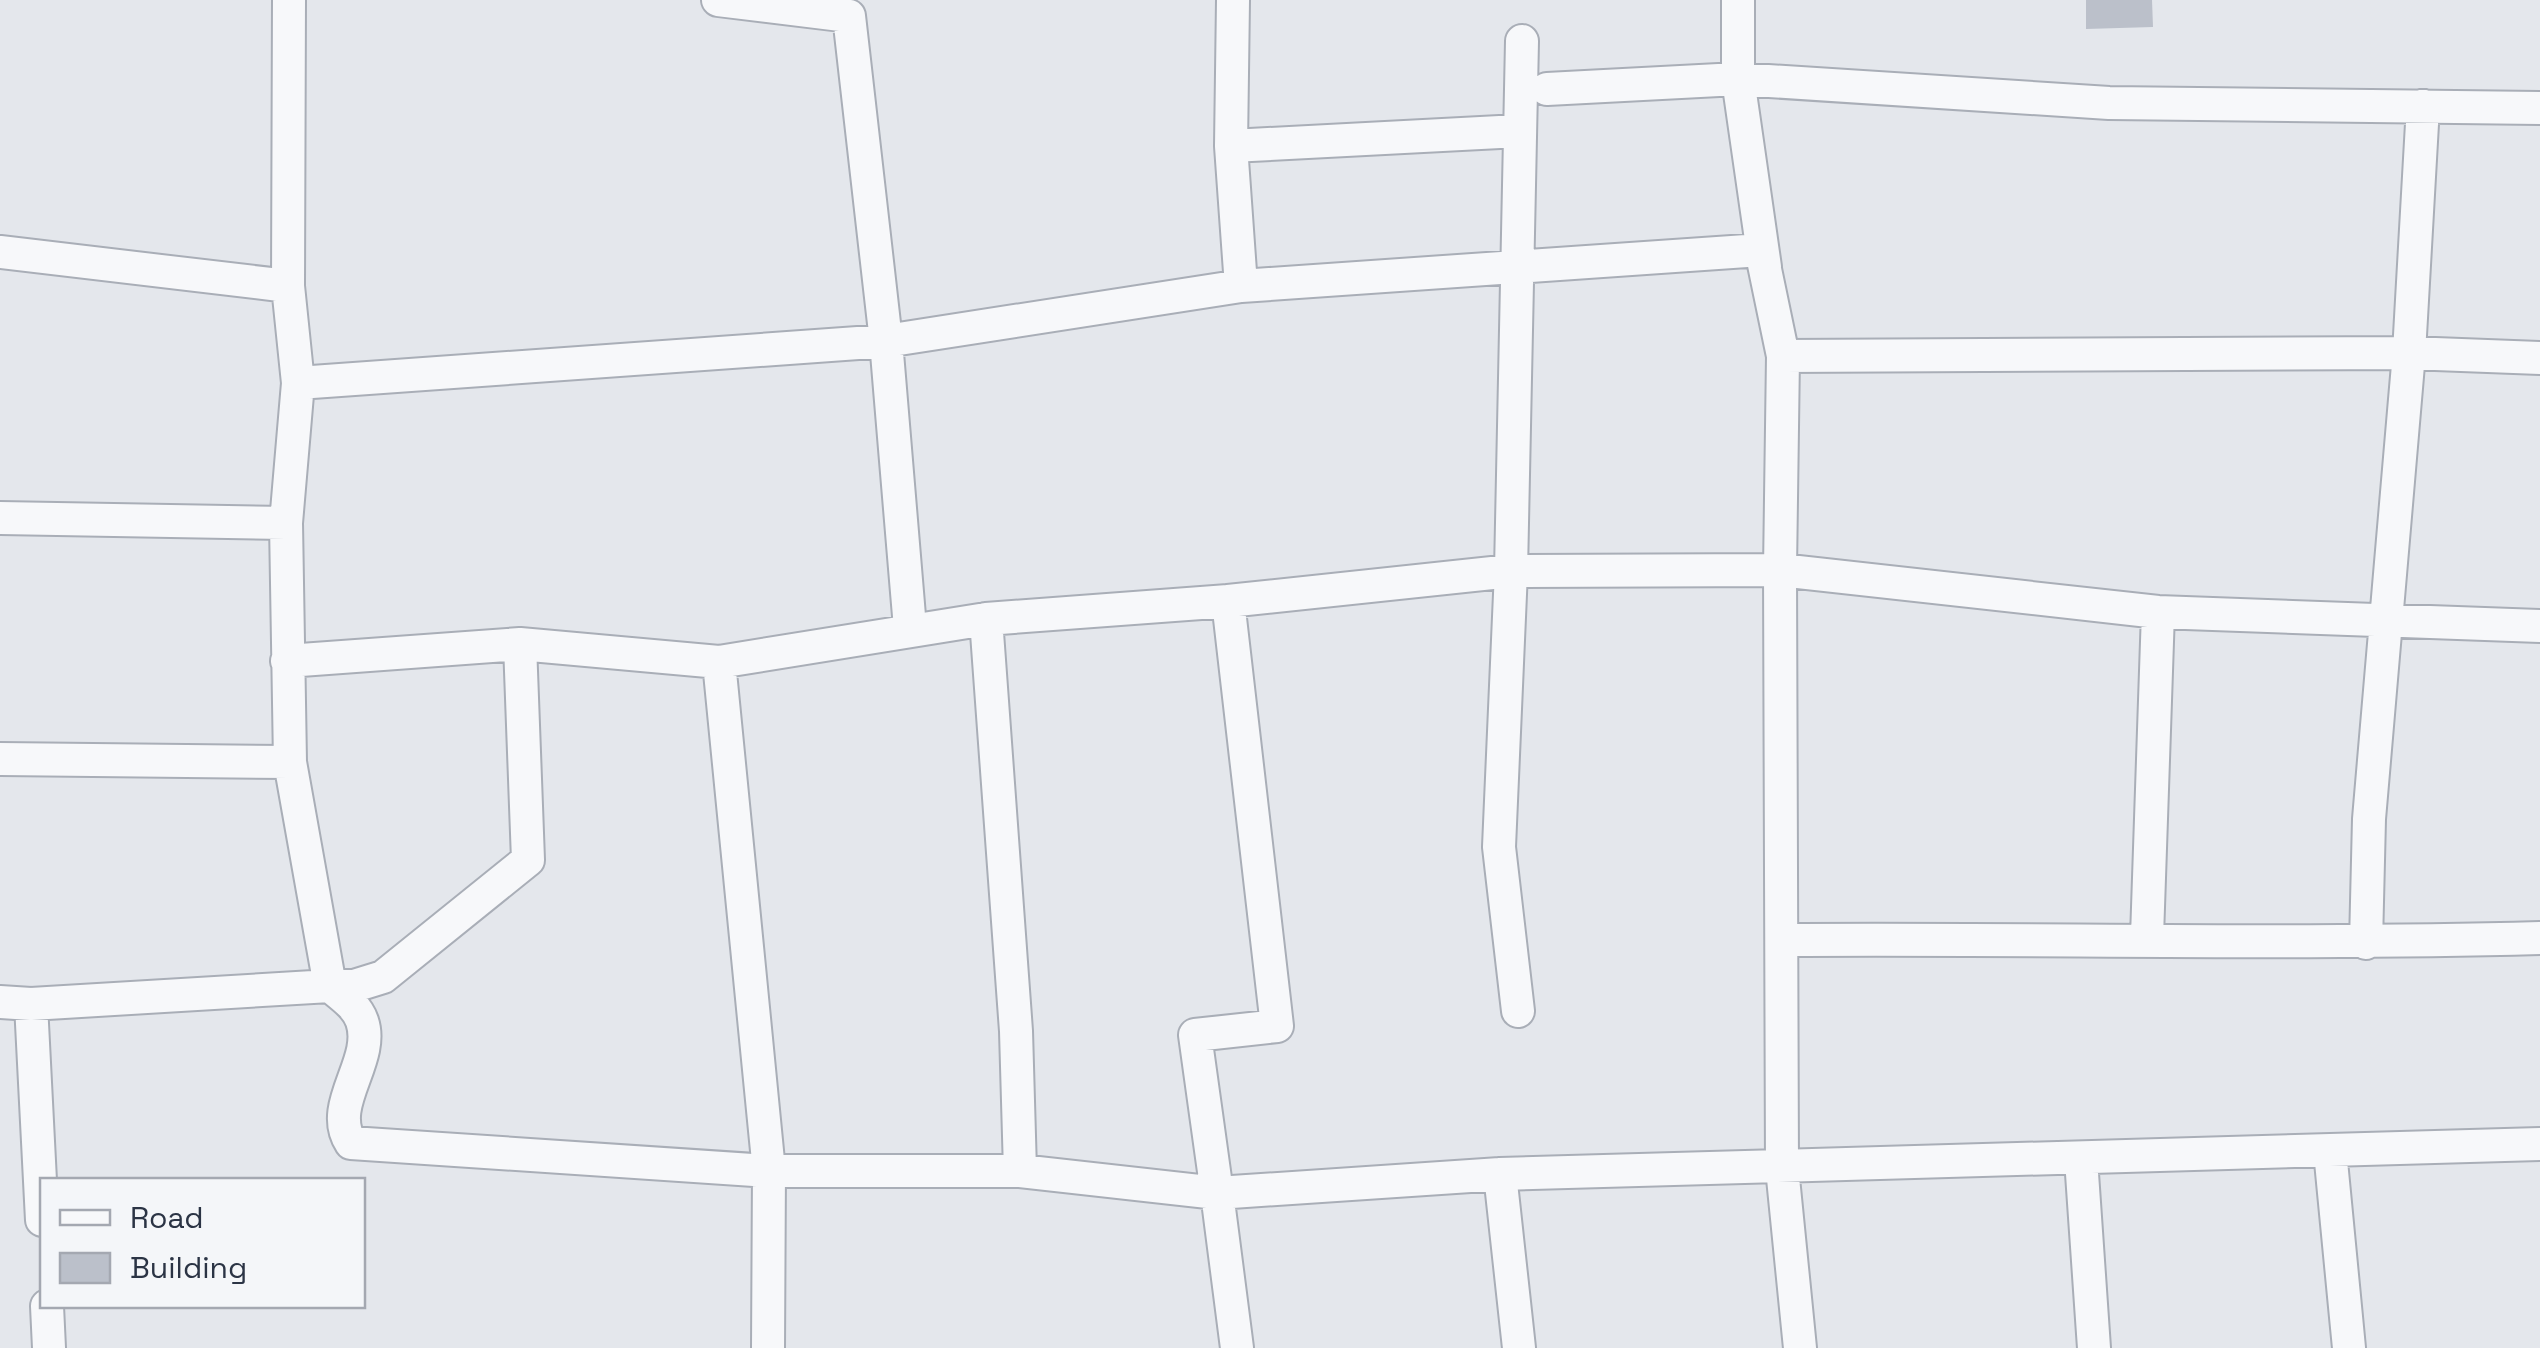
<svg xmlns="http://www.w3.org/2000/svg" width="2540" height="1348" font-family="'Space Grotesk',sans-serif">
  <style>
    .building { fill: #bbc0ca }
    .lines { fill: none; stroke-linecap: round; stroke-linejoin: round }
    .street-casing { stroke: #a9aeb7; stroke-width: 36 }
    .street { stroke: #f7f8fa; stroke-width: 32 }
  </style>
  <rect width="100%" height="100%" fill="#e4e7ec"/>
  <!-- building -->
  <path class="building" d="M 2086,0 L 2152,0 L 2153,27 L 2086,29 Z"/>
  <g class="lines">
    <defs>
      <path id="street" d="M 718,0 L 849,16 L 886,341 L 910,628
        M 1233,0 L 1231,146 L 1241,286 L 1761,250 L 1783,356 L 2409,353 L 2540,358
        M 1738,0 L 1738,79 L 2109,103 L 2540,108
        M 1547,89 L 1738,79 L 1765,267
        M 1231,146 L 1519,131
        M 0,252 L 288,286 L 298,383 L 286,523 L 290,762 L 330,986 L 31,1004 L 0,1002
        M 288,286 L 289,0
        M 1783,356 L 1780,570 L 2158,612 L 2540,626
        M 298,383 L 886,341 L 1241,286
        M 0,518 L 286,523
        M 1228,601 L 1277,1026 L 1195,1035 L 1217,1193 L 1500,1174 L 2540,1144
        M 986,619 L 1016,1031 L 1020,1171
        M 520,644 L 528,860 L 383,977 L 354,986 L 330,986 C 342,996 357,1006 362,1021 C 376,1061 326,1105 351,1143 L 769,1171 L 719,662
        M 287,661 L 520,644 L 719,662 L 986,619 L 1228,601 L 1511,571 L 1780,570 L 1782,1168 L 1800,1348
        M 0,759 L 290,762
        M 2147,937 L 2158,612
        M 1782,940 C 2035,938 2287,945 2540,938
        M 2366,943 L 2369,819 L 2409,353 L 2423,106
        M 31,1004 L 42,1220
        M 1518,1011 L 1499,847 L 1511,571 L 1522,41
        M 2330,1151 L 2349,1348
        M 2081,1159 L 2094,1348
        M 1500,1174 L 1519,1348
        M 47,1306 L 49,1348
        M 768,1348 L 769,1171 L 1020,1171 L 1217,1193 L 1237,1348"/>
    </defs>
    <!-- street casing -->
    <use href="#street" class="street-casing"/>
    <!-- street -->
    <use href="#street" class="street"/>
  </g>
  <!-- legend -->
  <rect x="40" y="1178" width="325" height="130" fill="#f4f6f9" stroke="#a4a8b1" stroke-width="2.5"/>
  <rect x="60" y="1210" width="50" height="15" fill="#f7f8fa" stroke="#a4a8b1" stroke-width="2.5"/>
  <text x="130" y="1228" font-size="30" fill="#2b3445">Road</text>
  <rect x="60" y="1253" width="50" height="30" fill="#bbc0ca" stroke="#a4a8b1" stroke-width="2.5"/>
  <text x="130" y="1278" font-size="30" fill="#2b3445">Building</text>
</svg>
